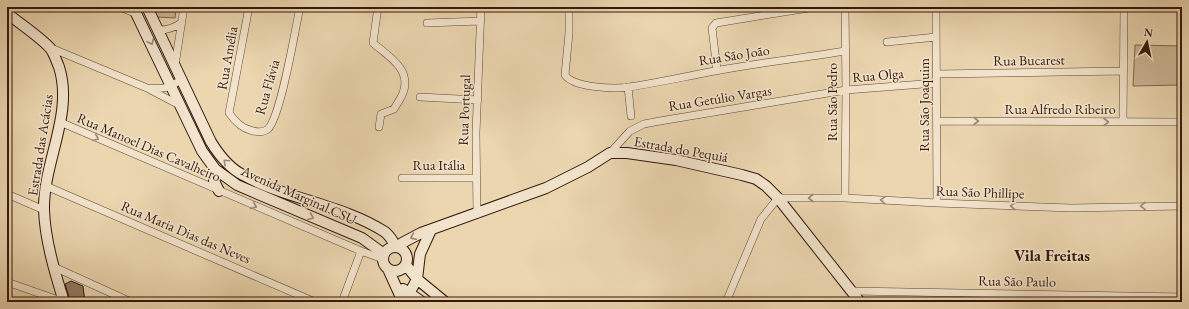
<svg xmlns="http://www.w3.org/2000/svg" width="1189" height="309" font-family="'EB Garamond',serif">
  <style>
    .green { fill: #ccb694; stroke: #806750 }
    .building { fill: #937b61; stroke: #33180c }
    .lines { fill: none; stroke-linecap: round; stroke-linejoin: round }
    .street-casing { stroke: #614835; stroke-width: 8 }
    .secondary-casing { stroke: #33180c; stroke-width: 12 }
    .street { stroke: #f2e4cc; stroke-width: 7 }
    .secondary { stroke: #f2e4cc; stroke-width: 10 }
    .oneway { stroke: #9c8876 }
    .labels { text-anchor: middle; stroke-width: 3; stroke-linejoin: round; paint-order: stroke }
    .street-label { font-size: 14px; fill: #33180c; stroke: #f2e4cc }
    .quarter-label { font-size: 16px; font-weight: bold; fill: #33180c; stroke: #f2e4cc }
  </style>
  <rect width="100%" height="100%" fill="#ebd6b0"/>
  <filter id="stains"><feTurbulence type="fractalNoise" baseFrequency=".005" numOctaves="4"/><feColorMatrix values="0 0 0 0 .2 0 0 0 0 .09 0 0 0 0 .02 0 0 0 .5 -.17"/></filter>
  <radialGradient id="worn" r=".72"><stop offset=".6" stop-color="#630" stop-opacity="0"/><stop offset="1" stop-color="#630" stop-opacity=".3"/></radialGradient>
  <!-- green -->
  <path class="green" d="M 153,7 L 176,11 L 175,18 L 157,17 Z
    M 1135,45 L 1182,46 L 1182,85 L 1133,86 Z"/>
  <!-- building -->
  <path class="building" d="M 71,281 L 83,286 L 85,302 L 75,302 L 70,300 L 65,284 Z"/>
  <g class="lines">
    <defs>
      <path id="street" d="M 120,7 L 137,14
        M 249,7 L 229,113 C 234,120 241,128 250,130 C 255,132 263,133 268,129 C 281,116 295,30 300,7
        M 378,7 L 373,43 C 388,56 412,69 403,93 C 401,98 397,104 394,109 L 381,114 L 379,127
        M 569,7 L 569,33 L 565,75 C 574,88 614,89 629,87 C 658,83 687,76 715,71 C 758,63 802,58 845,51
        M 845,7 L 846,90 L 845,198
        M 936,7 L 937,203
        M 1063,7 L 1124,8 L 1182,7
        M 427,23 L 481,21
        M 159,30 C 168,30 174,28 181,23
        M 887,42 L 936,37
        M 51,48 L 147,88 L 181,106
        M 175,65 L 184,7
        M 717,70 L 712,28 L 716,23 L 815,7
        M 936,74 L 1123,71
        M 628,87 L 631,116
        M 147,88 C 164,89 168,89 182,79
        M 420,97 L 478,100
        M 937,121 L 1182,122
        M 60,122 L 361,251 L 383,259
        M 1123,122 L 1124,8
        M 610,153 L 630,131 L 644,124 L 660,121 L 846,90 L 936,83
        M 402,178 L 475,178
        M 46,186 L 315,302
        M 7,194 L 44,210
        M 477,214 L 476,133 L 481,7
        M 54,267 L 131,302
        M 7,282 L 64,302
        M 852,291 L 1182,297
        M 342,302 L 361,251
        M 726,302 L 761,219 L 778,198 L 845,198 L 937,203 L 1071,208 L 1182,206"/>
      <path id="secondary" d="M 133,7 L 202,151 L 215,169 L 237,185 L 362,238 L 384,254
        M 147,7 L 211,142 C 219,155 229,168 243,175 C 286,199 344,205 385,232 C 390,236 393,241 396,247
        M 7,13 C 20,24 39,36 50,48 C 54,53 56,60 59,67 C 74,114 43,162 44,210 C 45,240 55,273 64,302
        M 215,169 L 214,181 L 219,191
        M383 259a12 12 0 1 1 24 0a12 12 0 1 1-24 0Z
        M 398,247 L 402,243 L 421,233 L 546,188 L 588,167 L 610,153 L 627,153 L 676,160 L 742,175 L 756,179 L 766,186 L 778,198 L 860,302
        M 406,265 L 417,279 L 445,302
        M 388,269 L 403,302
        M 403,289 L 422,302
        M 403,300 L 409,294 L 417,279 L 420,254 L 431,230"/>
    </defs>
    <!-- street casing -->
    <use href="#street" class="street-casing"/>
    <!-- secondary casing -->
    <use href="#secondary" class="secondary-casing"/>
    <!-- street -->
    <use href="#street" class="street"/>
    <!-- secondary -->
    <use href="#secondary" class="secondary"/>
  </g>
  <!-- one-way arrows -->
  <defs><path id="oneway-chevron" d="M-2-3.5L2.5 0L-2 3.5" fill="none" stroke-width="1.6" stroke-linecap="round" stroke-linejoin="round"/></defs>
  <g class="oneway">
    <use href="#oneway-chevron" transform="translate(151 42) rotate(66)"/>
    <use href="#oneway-chevron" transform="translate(976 121)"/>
    <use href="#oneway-chevron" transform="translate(1106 122)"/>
    <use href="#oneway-chevron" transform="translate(96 138) rotate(23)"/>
    <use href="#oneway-chevron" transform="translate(226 162) rotate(-137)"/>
    <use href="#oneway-chevron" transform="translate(811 198) rotate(-180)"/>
    <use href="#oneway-chevron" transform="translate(883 200) rotate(-176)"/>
    <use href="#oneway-chevron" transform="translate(254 206) rotate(23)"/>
    <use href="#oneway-chevron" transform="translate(1013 206) rotate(-178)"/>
    <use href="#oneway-chevron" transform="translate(1143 206) rotate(179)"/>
    <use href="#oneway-chevron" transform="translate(311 217) rotate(22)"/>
    <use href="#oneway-chevron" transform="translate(413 237) rotate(156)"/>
  </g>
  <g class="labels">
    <!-- street labels -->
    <g class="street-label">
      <text transform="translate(734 55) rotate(-9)" y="5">Rua São João</text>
      <text transform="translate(227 58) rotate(-80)" y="5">Rua Amélia</text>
      <text transform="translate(1029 60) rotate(-1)" y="5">Rua Bucarest</text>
      <text transform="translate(878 75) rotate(-5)" y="5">Rua Olga</text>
      <text transform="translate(267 87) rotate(-74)" y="5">Rua Flávia</text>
      <text transform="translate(720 98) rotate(-9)" y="5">Rua Getúlio Vargas</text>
      <text transform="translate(832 102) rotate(-90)" y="5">Rua São Pedro</text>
      <text transform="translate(924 105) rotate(-90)" y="5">Rua São Joaquim</text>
      <text x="1060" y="114">Rua Alfredo Ribeiro</text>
      <text transform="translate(464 110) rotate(-88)" y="5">Rua Portugal</text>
      <text transform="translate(40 145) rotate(-81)" y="5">Estrada das Acácias</text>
      <text transform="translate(149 147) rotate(23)" y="5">Rua Manoel Dias Cavalheiro</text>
      <text transform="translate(681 149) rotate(10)" y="5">Estrada do Pequiá</text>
      <text x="439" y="170">Rua Itália</text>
      <text transform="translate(980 192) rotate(2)" y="5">Rua São Phillipe</text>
      <text transform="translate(299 195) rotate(24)" y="5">Avenida Marginal CSU</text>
      <text transform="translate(186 232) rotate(23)" y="5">Rua Maria Dias das Neves</text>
      <text transform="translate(1017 281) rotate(1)" y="5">Rua São Paulo</text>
    </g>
    <!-- quarter labels -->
    <g class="quarter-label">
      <text x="1052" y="261">Vila Freitas</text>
    </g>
  </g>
  <!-- margin -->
  <rect width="1189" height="309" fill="none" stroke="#ebd6b0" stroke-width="24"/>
  <rect x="8" y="8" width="1173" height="293" fill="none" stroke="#33180c" stroke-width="2"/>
  <rect x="12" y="12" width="1165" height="285" fill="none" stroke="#33180c"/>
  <!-- north arrow -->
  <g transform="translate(1147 42) rotate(9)" stroke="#f2e4cc" stroke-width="3" paint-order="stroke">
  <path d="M0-3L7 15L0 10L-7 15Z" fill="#33180c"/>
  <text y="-6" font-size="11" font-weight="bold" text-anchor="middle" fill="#33180c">N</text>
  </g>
  <rect width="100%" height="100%" filter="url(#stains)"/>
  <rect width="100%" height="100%" fill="url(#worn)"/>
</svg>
